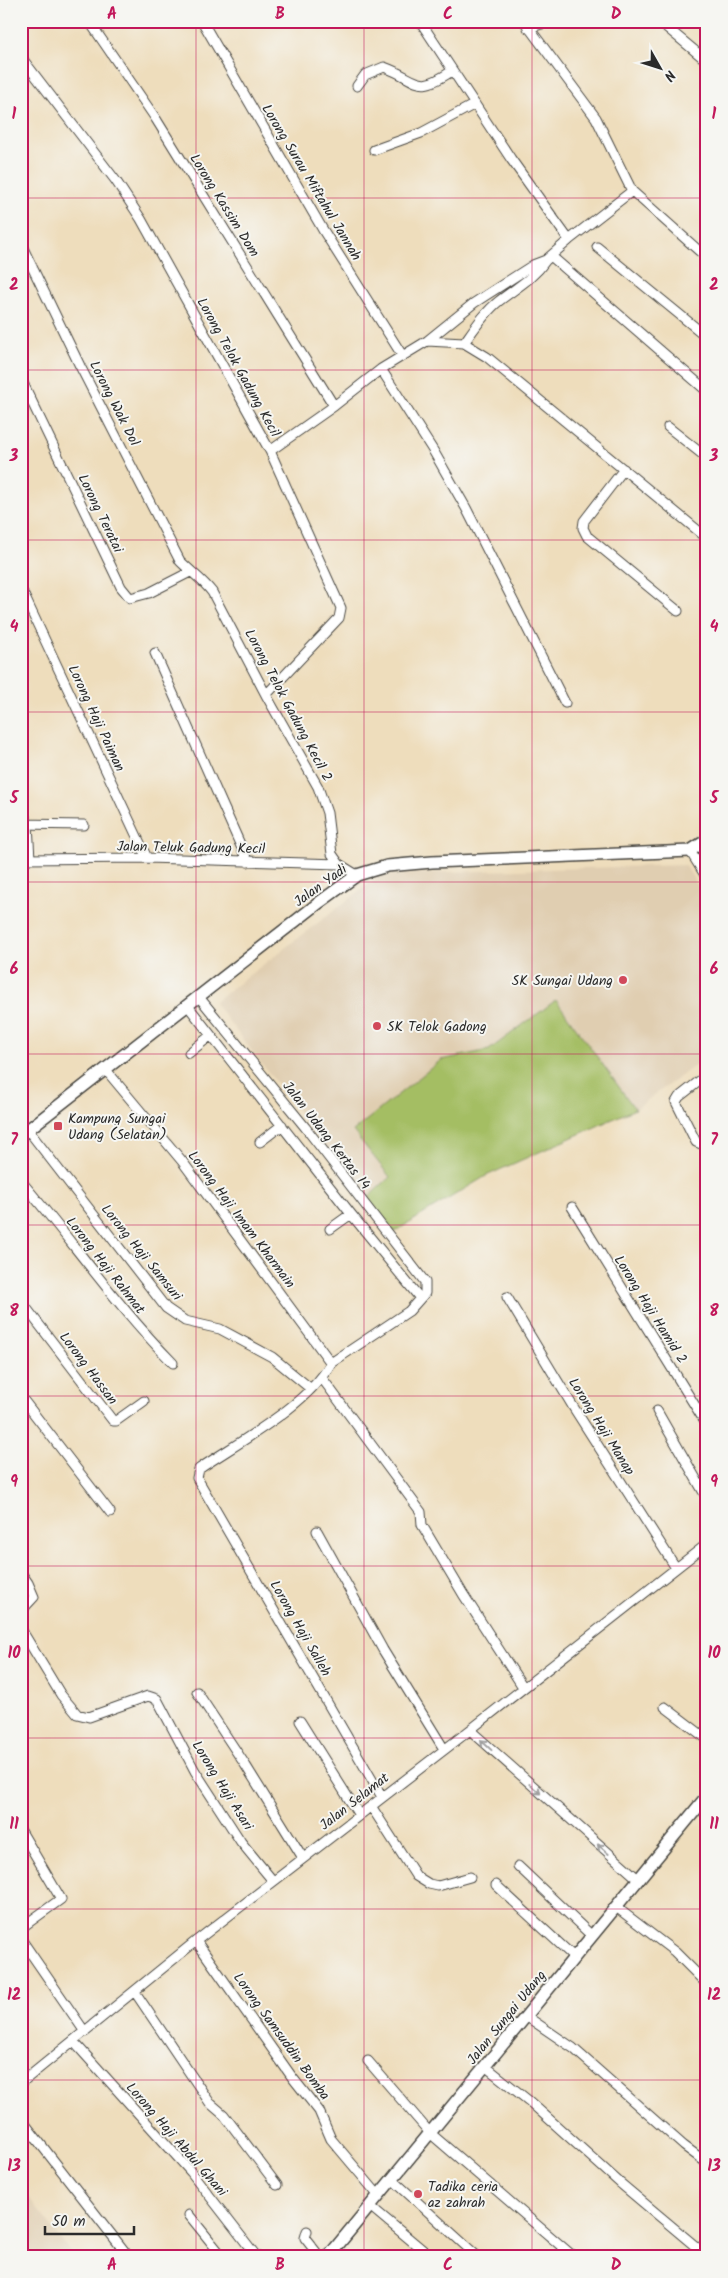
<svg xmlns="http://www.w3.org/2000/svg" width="728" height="2278" font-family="Kalam,sans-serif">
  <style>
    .built { fill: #e0ceb1 }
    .green { fill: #a4be64; stroke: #687448 }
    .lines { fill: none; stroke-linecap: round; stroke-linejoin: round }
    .minor-casing { stroke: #484641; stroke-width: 11 }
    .tertiary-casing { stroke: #484641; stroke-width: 14 }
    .minor { stroke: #fff; stroke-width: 9 }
    .tertiary { stroke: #fff; stroke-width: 11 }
    .oneway { stroke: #a0a0a0 }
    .grid { fill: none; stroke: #c2185b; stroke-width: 1; stroke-opacity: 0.55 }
    .poi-dot { fill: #d1495b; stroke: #f6f6f2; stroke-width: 2 }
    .labels { text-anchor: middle; stroke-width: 4; stroke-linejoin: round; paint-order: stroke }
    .street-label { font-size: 14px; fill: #2b2b2b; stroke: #f6f6f2 }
    .poi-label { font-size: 14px; fill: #2b2b2b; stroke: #f6f6f2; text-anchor: start }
    .neatline { fill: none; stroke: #c2185b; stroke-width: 2 }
    .grid-label { font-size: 16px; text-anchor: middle; font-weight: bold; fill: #c2185b }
  </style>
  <rect width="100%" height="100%" fill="#f6f6f2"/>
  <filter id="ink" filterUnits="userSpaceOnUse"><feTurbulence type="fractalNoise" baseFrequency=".02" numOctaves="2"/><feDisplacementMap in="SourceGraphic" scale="10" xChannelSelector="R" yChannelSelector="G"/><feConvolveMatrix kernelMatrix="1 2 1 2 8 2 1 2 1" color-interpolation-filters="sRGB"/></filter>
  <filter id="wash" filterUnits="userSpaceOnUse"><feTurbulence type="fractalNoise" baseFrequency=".0096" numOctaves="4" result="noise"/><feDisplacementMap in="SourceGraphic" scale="20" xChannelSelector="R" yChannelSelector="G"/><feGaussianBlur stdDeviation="1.12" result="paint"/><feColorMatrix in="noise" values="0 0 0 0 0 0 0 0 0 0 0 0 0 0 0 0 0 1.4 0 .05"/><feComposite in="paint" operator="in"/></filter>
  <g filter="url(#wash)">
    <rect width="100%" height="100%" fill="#eeddbc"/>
    <!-- built -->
    <path class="built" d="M 685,865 L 707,900 L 707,1057 L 635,1109 L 556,1000 L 489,1050 L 441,1060 L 353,1131 L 390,1177 L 366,1199 L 214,1002 L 382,874 Z
      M 21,2187 L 74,2257 L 21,2257 Z"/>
    <!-- green -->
    <path class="green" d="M 556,1000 L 635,1109 L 486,1176 L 394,1232 L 366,1199 L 390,1177 L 353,1131 L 441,1060 L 489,1050 Z"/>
  </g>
  <g filter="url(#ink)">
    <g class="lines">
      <defs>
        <path id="minor" d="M 89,21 L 156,119 L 334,406
          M 202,21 L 323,230 L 402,355
          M 420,21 L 511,159 L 569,240
          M 524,21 L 596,118 L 632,191 L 707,258
          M 659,21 L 707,61
          M 528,28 L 552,21
          M 21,57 L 116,181 L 141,219 L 270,451 L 341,608 L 339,618 L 266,695
          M 357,86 L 365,75 L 384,67 C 420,80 416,95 452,71
          M 374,150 L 421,133 L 475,104
          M 21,244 L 80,366 L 180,561 C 191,572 203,580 212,592 L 266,695 L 318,787 L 327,813 L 332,854 L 339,864
          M 597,247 L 707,337
          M 551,256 L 707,391
          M 427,341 L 464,343 L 487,357 L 707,538
          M 464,343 C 474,329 485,312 499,301 C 517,287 533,279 546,260
          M 381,369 L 434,452 L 466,508 L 565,703
          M 21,379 L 121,587 L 130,598 L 149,593 L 190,572
          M 668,427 L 707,458
          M 270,451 L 334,406 L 381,369 L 427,341 L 474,303 L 533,265 L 546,260 L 569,240 L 632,191
          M 624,469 L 584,521 L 583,528 L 587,536 L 678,611
          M 21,589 L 147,858
          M 155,653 L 248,862
          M 21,809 L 28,824 L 30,859
          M 21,824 L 84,825
          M 690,851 L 707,878
          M 21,859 L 147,858 L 339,864 L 357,875
          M 199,997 L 305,1127 L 425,1282 L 425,1293 L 409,1311 L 331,1363
          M 188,1006 L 351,1214 L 419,1297
          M 189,1053 L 210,1036
          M 106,1070 L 182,1161 L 331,1363 C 307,1406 240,1441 199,1469 L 197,1478 L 382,1797
          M 707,1075 L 679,1097 L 676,1102 L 696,1142 L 707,1146
          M 28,1130 L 166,1308 L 185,1321 L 220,1329 L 272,1357 L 311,1389
          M 260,1142 L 282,1125
          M 21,1181 C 73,1242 117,1306 173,1363
          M 572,1207 L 707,1425
          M 330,1229 L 351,1214
          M 507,1297 L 572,1405 L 676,1568
          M 21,1301 L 113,1421 L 116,1421 L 144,1401
          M 322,1378 L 421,1512 L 422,1525 L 463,1594 L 523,1687
          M 21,1397 L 110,1512
          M 657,1411 L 707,1498
          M 317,1531 L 383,1650 L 444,1749
          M 21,1573 L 28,1583 L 34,1597 L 21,1611
          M 21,1629 L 61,1695 L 77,1714 L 89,1717 L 148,1696 L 157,1699 L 195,1771 L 241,1842 L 273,1881
          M 197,1692 L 246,1766 L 303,1858
          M 665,1707 L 707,1739
          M 300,1721 L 359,1815
          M 470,1730 L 638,1879
          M 371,1806 L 416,1876 L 429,1884 L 438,1886 L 470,1877
          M 21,1831 L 61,1899 L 21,1928
          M 518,1866 L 592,1936
          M 496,1885 L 574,1957
          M 616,1907 L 675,1952 L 707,1984
          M 21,1939 L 85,2032
          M 196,1941 L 292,2077 L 319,2111 L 331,2139 L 379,2196
          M 135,1992 L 210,2103 L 224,2115 L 277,2185
          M 526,2016 L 573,2048 L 684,2146 L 707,2163
          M 73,2041 L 191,2172 L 257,2257
          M 368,2061 L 430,2133 L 574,2257
          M 485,2066 L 529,2101 L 620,2183 L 707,2256
          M 21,2083 L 196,1941 L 470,1730 L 707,1544
          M 21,2119 L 129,2257
          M 392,2179 L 478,2257
          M 370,2206 L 431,2257
          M 189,2215 L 223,2257
          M 307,2231 L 305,2238 L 320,2257"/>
        <path id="tertiary" d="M 21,1135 L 320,902 L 357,875 L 387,866 L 432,862 L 690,851 L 707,840
          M 328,2257 L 707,1796"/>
      </defs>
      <!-- minor casing -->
      <use href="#minor" class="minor-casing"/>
      <!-- tertiary casing -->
      <use href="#tertiary" class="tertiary-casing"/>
      <!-- minor -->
      <use href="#minor" class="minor"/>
      <!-- tertiary -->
      <use href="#tertiary" class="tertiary"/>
    </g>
    <!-- one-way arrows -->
    <defs><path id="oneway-shaft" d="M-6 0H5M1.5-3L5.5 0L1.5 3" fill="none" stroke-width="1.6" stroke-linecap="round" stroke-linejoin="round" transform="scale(1.25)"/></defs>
    <g class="oneway">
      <use href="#oneway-shaft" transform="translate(486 1745) rotate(-137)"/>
      <use href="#oneway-shaft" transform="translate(535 1789) rotate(41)"/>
      <use href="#oneway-shaft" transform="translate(603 1849) rotate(-139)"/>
    </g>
  </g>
  <!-- grid -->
  <path class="grid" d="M 196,21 L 196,2257M 364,21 L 364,2257M 532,21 L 532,2257M 21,198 L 707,198M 21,370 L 707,370M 21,540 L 707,540M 21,712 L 707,712M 21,882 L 707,882M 21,1054 L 707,1054M 21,1225 L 707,1225M 21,1396 L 707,1396M 21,1566 L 707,1566M 21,1738 L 707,1738M 21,1909 L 707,1909M 21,2080 L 707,2080"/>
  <!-- markers -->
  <g class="poi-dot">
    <circle cx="623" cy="980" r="5"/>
    <circle cx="377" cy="1026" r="5"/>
    <rect x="53" y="1121" width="10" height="10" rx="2.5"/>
    <circle cx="418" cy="2194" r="5"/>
  </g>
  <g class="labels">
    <!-- street labels -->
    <g class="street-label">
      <text transform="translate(312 182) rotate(59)" y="5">Lorong Surau Miftahul Jannah</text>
      <text transform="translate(225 205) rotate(58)" y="5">Lorong Kassim Dom</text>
      <text transform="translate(239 367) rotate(61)" y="5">Lorong Telok Gadung Kecil</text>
      <text transform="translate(115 403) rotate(63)" y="5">Lorong Wak Dol</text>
      <text transform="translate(101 513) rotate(64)" y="5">Lorong Teratai</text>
      <text transform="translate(289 705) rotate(62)" y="5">Lorong Telok Gadung Kecil 2</text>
      <text transform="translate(97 718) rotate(65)" y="5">Lorong Haji Paiman</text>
      <text transform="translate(191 847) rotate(1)" y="5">Jalan Teluk Gadung Kecil</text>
      <text transform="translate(320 885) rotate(-36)" y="5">Jalan Yadi</text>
      <text transform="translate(327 1135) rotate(52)" y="5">Jalan Udang Kertas 14</text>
      <text transform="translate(242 1219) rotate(53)" y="5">Lorong Haji Imam Kharmain</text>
      <text transform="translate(142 1252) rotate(51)" y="5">Lorong Haji Samsuri</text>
      <text transform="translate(106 1265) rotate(52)" y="5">Lorong Haji Rahmat</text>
      <text transform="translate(651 1309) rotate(58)" y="5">Lorong Haji Hamid 2</text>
      <text transform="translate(89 1368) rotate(53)" y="5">Lorong Hassan</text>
      <text transform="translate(602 1426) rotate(58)" y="5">Lorong Haji Manap</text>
      <text transform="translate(301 1628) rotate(60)" y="5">Lorong Haji Salleh</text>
      <text transform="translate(223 1785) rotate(58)" y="5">Lorong Haji Asari</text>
      <text transform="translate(354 1801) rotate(-38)" y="5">Jalan Selamat</text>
      <text transform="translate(506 2017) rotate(-51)" y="5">Jalan Sungai Udang</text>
      <text transform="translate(282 2036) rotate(54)" y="5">Lorong Samsuddin Bomba</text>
      <text transform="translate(177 2139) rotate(49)" y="5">Lorong Haji Abdul Ghani</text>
    </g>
    <!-- poi labels -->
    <g class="poi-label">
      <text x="613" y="985" text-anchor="end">SK Sungai Udang</text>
      <text x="387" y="1031">SK Telok Gadong</text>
      <text x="68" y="1123">Kampung Sungai<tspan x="68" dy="16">Udang (Selatan)</tspan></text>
      <text x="428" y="2191">Tadika ceria<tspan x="428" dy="16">az zahrah</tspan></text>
    </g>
  </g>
  <!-- margin -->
  <rect width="728" height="2278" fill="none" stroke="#f6f6f2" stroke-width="55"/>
  <!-- north arrow -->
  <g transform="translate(660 68) rotate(129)" stroke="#f6f6f2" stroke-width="4" paint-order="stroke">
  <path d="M0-4L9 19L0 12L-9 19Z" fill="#2b2b2b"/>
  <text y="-8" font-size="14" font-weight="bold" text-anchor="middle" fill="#2b2b2b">N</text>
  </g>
  <!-- scale -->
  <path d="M45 2226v8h89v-8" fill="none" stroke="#2b2b2b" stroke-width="2.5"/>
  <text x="52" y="2226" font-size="15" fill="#2b2b2b" stroke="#f6f6f2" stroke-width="4" paint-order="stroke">50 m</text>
  <rect x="28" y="28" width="672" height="2222" class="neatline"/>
  <g class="grid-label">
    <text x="112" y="19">A</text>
    <text x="280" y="19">B</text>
    <text x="448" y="19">C</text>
    <text x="616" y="19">D</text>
    <text x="14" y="119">1</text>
    <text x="714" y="119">1</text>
    <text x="14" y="290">2</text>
    <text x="714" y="290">2</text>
    <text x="14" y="461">3</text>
    <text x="714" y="461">3</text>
    <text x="14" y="632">4</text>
    <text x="714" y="632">4</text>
    <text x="14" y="803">5</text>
    <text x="714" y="803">5</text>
    <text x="14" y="974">6</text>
    <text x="714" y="974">6</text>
    <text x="14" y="1145">7</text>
    <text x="714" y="1145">7</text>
    <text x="14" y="1316">8</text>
    <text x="714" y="1316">8</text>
    <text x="14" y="1487">9</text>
    <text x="714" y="1487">9</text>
    <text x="14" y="1658">10</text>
    <text x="714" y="1658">10</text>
    <text x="14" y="1829">11</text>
    <text x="714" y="1829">11</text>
    <text x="14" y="2000">12</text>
    <text x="714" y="2000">12</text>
    <text x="14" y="2171">13</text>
    <text x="714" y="2171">13</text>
    <text x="112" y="2270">A</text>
    <text x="280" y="2270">B</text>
    <text x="448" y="2270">C</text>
    <text x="616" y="2270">D</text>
  </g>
</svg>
